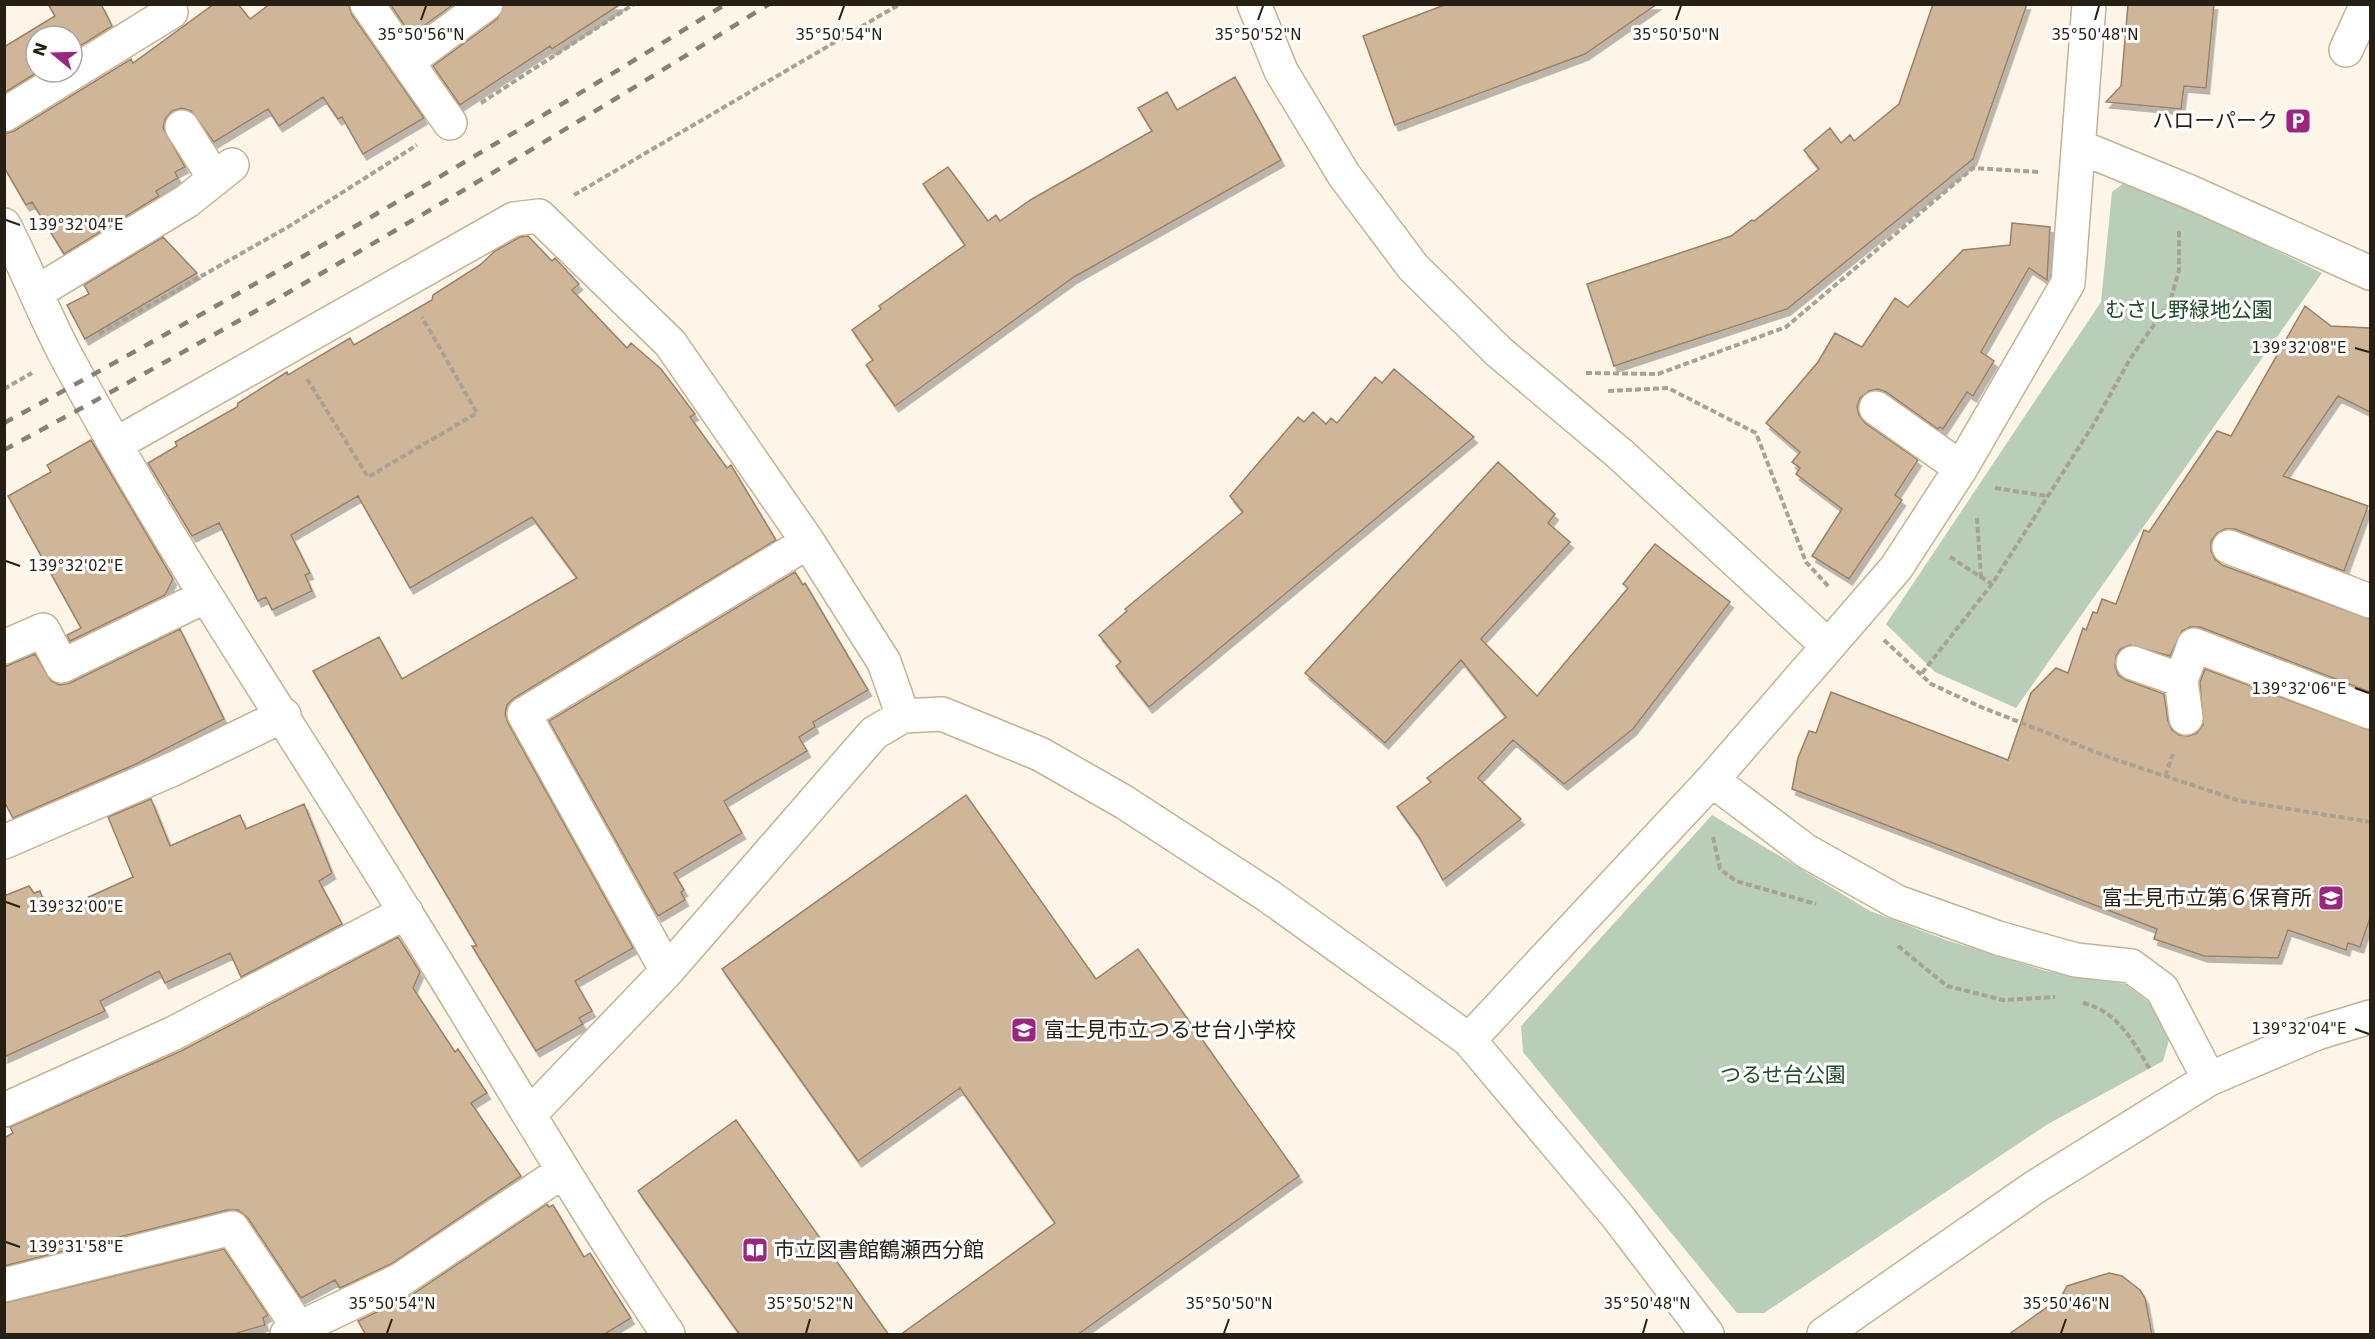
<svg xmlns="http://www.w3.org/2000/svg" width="2375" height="1339" font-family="'DejaVu Sans','Noto Sans JP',sans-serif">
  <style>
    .green { fill: #b8ceb9 }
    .building { fill: #cfb699; stroke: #998166; stroke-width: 1.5; filter: url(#shadow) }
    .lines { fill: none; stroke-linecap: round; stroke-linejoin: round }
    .minor-casing { stroke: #c5b292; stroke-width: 36 }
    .path { stroke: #a8a194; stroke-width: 4; stroke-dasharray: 6 3; stroke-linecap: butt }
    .minor { stroke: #fff; stroke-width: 33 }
    .rail { stroke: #878073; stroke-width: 4.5; stroke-dasharray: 10 10; stroke-linecap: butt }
    .ticks { fill: none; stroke: #261f13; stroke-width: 2 }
    .labels { text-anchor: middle; stroke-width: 6; stroke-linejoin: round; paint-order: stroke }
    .poi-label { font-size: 21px; fill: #261f13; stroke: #fff; text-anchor: end }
    .park-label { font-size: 21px; fill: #214c28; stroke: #fff }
    .ticks-label { font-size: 15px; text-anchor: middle; fill: #261f13; stroke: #fff; stroke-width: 6; stroke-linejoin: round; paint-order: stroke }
  </style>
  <defs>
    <filter id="shadow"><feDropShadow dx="3.5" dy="6" stdDeviation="0" flood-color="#0004"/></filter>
  </defs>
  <rect width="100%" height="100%" fill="#fdf6e8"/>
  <!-- green -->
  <path class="green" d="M 2129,179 L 2322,273 L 2016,708 L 1935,672 L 1886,624 L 2101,302 L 2112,192 Z
    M 1712,815 L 1870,911 L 1946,940 L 2046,971 L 2125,984 L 2150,1003 L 2169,1040 L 2163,1061 L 2048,1124 L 1764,1313 L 1737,1313 L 1523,1052 L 1521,1026 Z"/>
  <!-- building -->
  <path class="building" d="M 48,4 L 101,4 L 112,26 L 72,51 L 72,36 L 36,36 L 38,72 L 4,93 L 4,47 L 55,16 Z
    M 214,4 L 238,4 L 250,19 L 270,4 L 348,4 L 352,15 L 424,118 L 363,154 L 342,117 L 338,119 L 323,97 L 279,126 L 268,109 L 214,142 L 191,111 L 182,108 L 172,111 L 165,119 L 163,128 L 185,167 L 175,172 L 178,178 L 156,191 L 159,196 L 64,254 L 32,202 L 26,205 L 4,167 L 4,134 L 14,131 L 131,59 L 133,63 Z
    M 390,4 L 454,4 L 411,35 Z
    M 504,4 L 621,4 L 552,49 L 550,46 L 460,105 L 433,66 L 497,19 Z
    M 1447,4 L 1657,4 L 1585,54 L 1395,125 L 1363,36 Z
    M 1933,4 L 2027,4 L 1973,159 L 1787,309 L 1614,366 L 1587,284 L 1731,236 L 1752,220 L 1754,221 L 1819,169 L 1804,150 L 1830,128 L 1841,143 L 1850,135 L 1854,141 L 1899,104 Z
    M 2128,4 L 2214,4 L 2206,88 L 2184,86 L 2181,109 L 2106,102 L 2121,86 Z
    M 1235,77 L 1281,160 L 1074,277 L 895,406 L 866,365 L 873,360 L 852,330 L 881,309 L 879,306 L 965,245 L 923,184 L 948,167 L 988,221 L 996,215 L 1000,221 L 1032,199 L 1152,131 L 1138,108 L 1167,92 L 1177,110 Z
    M 2012,223 L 2050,227 L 2047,280 L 2029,268 L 1981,352 L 1994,361 L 1973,396 L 1967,392 L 1943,429 L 1940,427 L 1938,429 L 1886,392 L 1878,389 L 1869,391 L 1860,398 L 1857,407 L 1859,415 L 1865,423 L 1918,460 L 1895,495 L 1902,500 L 1849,579 L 1812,556 L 1842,509 L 1796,474 L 1800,468 L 1792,462 L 1800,452 L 1766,423 L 1818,362 L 1835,333 L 1862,347 L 1895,298 L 1908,307 L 1963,250 L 2010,245 Z
    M 528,236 L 552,261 L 555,258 L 579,284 L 572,290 L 627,348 L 631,343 L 661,369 L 695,414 L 690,417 L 727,468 L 731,465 L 776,540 L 514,698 L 507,705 L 505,714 L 508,723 L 633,948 L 575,981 L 592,1011 L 579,1018 L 583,1024 L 536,1051 L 472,946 L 477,946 L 313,671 L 379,637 L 402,679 L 577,578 L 532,517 L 410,588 L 358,496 L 291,535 L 310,573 L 305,575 L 312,591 L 272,610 L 266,597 L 258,601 L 219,523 L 192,536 L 148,463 L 177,446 L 175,442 L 237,407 L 238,403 L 287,372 L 288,375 L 350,338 L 354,345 L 432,300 L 433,295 L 480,265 L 495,251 L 520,237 Z
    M 163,237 L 197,273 L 85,339 L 67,305 L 89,294 L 84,285 Z
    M 2305,306 L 2331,326 L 2370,328 L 2370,412 L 2338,396 L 2283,476 L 2368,506 L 2344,571 L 2235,529 L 2225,529 L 2217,533 L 2211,541 L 2211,551 L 2215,559 L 2222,565 L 2370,619 L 2370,692 L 2200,627 L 2190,627 L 2182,631 L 2170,656 L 2130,645 L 2120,649 L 2116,656 L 2115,666 L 2118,675 L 2126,680 L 2164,694 L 2168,721 L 2172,730 L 2179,735 L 2189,736 L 2197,733 L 2203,725 L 2200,682 L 2205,669 L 2370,730 L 2370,918 L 2360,947 L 2348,943 L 2346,950 L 2288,930 L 2278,958 L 2204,956 L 2154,939 L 2157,929 L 1792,789 L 1798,758 L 1809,731 L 1816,733 L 1831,692 L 2008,760 L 2031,693 L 2056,668 L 2068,673 L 2083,628 L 2086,630 L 2093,612 L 2097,613 L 2102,599 L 2116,604 L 2144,530 L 2149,532 L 2217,431 L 2231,436 Z
    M 1394,369 L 1474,437 L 1149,707 L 1116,666 L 1121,662 L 1099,635 L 1127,611 L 1125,609 L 1243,512 L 1230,496 L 1298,417 L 1304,422 L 1313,412 L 1326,424 L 1331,418 L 1337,423 L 1375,377 L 1382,383 Z
    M 91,440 L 173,579 L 165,595 L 70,641 L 67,635 L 81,628 L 8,496 L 51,472 L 47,465 Z
    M 1498,462 L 1555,514 L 1548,523 L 1570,542 L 1481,639 L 1537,696 L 1628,588 L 1623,584 L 1655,544 L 1730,602 L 1633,729 L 1564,784 L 1513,740 L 1478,778 L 1521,819 L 1443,880 L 1419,837 L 1397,807 L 1431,782 L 1427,778 L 1506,717 L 1461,660 L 1385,743 L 1305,673 Z
    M 795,572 L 803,585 L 805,583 L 868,690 L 813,722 L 815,727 L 799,737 L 807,751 L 724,801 L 742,833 L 674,873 L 684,890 L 681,892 L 685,900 L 658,916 L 549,721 Z
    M 180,629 L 224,719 L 136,764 L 13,818 L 4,801 L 4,667 L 35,654 L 51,681 L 60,685 L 70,683 Z
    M 966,795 L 1096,979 L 1138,949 L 1299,1176 L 1077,1335 L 900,1335 L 1055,1223 L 960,1088 L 858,1161 L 722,969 Z
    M 151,799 L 170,846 L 240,815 L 246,829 L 304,804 L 332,873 L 319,881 L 342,924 L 241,977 L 230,953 L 165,983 L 159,971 L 100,1001 L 105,1011 L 4,1057 L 4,896 L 29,886 L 34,893 L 40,891 L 49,915 L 133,877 L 108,817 Z
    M 398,937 L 420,972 L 413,988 L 455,1052 L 458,1049 L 487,1093 L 471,1103 L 521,1176 L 391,1264 L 340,1288 L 335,1280 L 301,1298 L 248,1218 L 238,1210 L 227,1210 L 4,1266 L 4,1138 L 13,1133 L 10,1127 L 181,1051 Z
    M 736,1120 L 889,1335 L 740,1335 L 638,1191 Z
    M 547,1204 L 549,1207 L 553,1205 L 584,1257 L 590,1253 L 631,1318 L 603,1335 L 366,1335 L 358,1321 L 410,1296 Z
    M 224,1249 L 268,1315 L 263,1318 L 265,1325 L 230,1335 L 4,1335 L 4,1303 Z
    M 2109,1273 L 2122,1276 L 2140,1290 L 2145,1298 L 2152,1335 L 2008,1335 L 2061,1297 L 2067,1286 Z"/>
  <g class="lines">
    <defs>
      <path id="minor" d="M 367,4 L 407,62 L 486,4
        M 1254,4 L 1281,71 L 1344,175 L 1413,267 L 1499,352 L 1620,454 L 1827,645
        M 2346,50 L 2367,4
        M 407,62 L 450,123
        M 4,115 L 171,12
        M 182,127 L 215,179
        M 2080,147 L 2190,192 L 2370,273
        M 4,225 C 26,267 43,312 65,354 C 168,547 293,729 407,915 C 494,1055 576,1197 668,1334
        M 37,292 L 187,201 L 232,165
        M 1876,408 L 1961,468
        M 116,444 L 514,219 L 539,216 L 670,343 L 808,542 L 884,662 L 903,716
        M 2229,547 L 2370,601
        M 4,647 L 43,630 L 62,666 L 206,596
        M 2133,663 L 2181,680
        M 2186,718 L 2181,680 L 2194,645 L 2370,712
        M 1712,780 L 1806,851 L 1897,902 L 1998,938 L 2076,960 L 2131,966 L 2162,989 L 2209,1079
        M 4,842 L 173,769 L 284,715
        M 667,971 L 524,714 L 808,542
        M 1469,1040 L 1712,780 L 1896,568 L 1961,468 L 2068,283 L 2089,4
        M 4,1110 L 172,1034 L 406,912
        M 530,1114 L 667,971 L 874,733 L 903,716 L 942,714 L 1040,754 L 1124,802 L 1270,897 L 1469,1040 L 1618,1217 L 1707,1334
        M 4,1285 L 232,1228 L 300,1330
        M 287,1334 L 400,1280 L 562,1172
        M 1824,1334 L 2035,1187 L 2209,1079 L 2317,1033 L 2370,1017"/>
    </defs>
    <!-- minor casing -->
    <use href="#minor" class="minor-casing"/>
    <!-- path -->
    <path class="path" d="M 481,103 L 634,4
      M 574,195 L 900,4
      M 99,334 L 288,227 L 417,145
      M 1586,373 L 1658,374 L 1786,327 L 1973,168 L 2039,172
      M 307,379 L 368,477 L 477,413 L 422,317
      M 4,389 L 32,373
      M 1608,391 L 1668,388 L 1756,433 L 1806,562 L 1829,587
      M 1995,488 L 2047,496
      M 1977,518 L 1981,577
      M 1950,557 L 1992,584
      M 1884,640 L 1931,684 L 1981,707 L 2111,758 L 2240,801 L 2370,822
      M 1922,673 L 1992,584 L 2095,422 L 2130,359 L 2170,302 L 2179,270 L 2179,229
      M 2165,776 L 2173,754
      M 1713,837 L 1720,869 L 1736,881 L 1816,904
      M 1898,946 L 1947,986 L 2003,1000 L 2055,997
      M 2083,1003 C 2118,1011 2134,1043 2151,1071"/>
    <!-- minor -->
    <use href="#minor" class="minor"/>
    <!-- rail -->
    <path class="rail" d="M 4,423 C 249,291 489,150 726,4
      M 4,450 C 264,311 519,160 769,4"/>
  </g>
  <!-- ticks -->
  <path class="ticks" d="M 421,20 L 426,6M 839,20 L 844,6M 1258,20 L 1263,6M 1676,20 L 1681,6M 2095,20 L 2099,6M 6,220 L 20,225M 2355,348 L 2369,352M 6,561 L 20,566M 2355,688 L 2369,693M 6,902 L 20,907M 2355,1029 L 2369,1034M 6,1242 L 20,1247M 387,1333 L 392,1319M 806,1333 L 810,1319M 1224,1333 L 1229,1319M 1643,1333 L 1647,1319M 2061,1333 L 2066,1319"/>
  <!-- icons -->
  <defs>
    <symbol id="parking-square" viewBox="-11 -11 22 22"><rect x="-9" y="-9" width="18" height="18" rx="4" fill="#9c257e" stroke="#fff"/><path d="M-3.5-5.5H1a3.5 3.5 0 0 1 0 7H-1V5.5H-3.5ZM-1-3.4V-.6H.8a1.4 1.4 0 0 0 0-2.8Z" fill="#fff"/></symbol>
    <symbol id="school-square" viewBox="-11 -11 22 22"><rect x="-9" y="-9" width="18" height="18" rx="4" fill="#9c257e" stroke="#fff"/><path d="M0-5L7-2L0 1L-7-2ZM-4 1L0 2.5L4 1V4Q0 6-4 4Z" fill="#fff"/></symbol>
    <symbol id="library-square" viewBox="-11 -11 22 22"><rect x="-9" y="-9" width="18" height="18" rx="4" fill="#9c257e" stroke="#fff"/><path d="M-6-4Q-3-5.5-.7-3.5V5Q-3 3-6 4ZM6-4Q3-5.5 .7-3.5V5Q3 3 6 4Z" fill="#fff"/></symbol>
  </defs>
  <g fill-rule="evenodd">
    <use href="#parking-square" x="2283" y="106" width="30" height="30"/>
    <use href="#school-square" x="2316" y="883" width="30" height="30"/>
    <use href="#school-square" x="1009" y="1015" width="30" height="30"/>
    <use href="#library-square" x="740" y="1235" width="30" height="30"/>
  </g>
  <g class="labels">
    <!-- poi labels -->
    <g class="poi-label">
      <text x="2278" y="128">ハローパーク</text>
      <text x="2312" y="905">富士見市立第６保育所</text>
      <text x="1044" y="1037" text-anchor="start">富士見市立つるせ台小学校</text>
      <text x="774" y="1257" text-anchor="start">市立図書館鶴瀬西分館</text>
    </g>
    <!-- park labels -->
    <g class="park-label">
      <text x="2189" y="317">むさし野緑地公園</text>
      <text x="1783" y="1082">つるせ台公園</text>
    </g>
  </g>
  <g class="ticks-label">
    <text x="421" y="40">35°50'56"N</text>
    <text x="839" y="40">35°50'54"N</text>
    <text x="1258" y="40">35°50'52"N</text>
    <text x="1676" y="40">35°50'50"N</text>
    <text x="2095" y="40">35°50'48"N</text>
    <text x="76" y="230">139°32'04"E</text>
    <text x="2299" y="353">139°32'08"E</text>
    <text x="76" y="571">139°32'02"E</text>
    <text x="2299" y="694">139°32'06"E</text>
    <text x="76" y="912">139°32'00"E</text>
    <text x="2299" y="1034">139°32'04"E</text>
    <text x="76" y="1252">139°31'58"E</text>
    <text x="392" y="1309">35°50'54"N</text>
    <text x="810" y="1309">35°50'52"N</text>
    <text x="1229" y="1309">35°50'50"N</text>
    <text x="1647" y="1309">35°50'48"N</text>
    <text x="2066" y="1309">35°50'46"N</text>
  </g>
  <!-- border -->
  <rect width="2375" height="1339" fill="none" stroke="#261f13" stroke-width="12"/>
  <!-- north arrow -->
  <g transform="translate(54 54) rotate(289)"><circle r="28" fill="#ffffff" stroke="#a8a5a1" stroke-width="1.5"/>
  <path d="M0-4.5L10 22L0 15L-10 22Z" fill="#9c257e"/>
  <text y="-9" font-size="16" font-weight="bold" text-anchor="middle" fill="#261f13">N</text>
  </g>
</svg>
